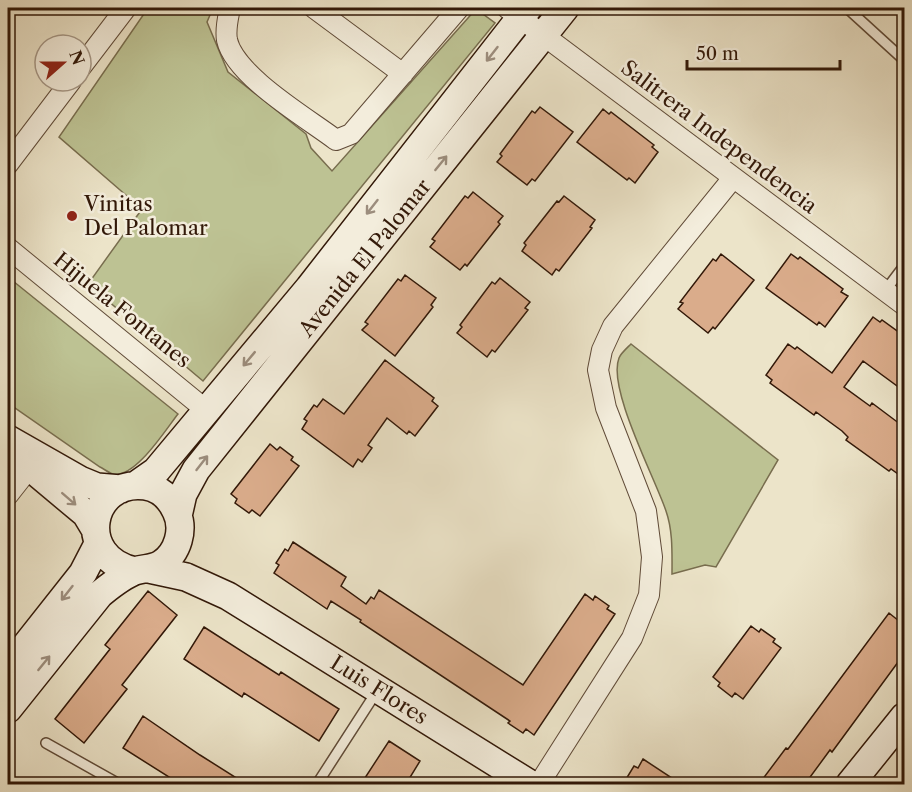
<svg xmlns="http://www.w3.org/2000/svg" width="912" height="792" font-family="'Libre Caslon Text',serif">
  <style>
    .green { fill: #bdc293; stroke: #786d4e; stroke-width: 1.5 }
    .building { fill: #daac8b; stroke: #321808; stroke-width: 1.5 }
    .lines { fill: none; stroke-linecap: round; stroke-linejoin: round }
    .lane-casing { stroke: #604b38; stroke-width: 12 }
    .street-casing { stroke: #604b38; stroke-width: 22 }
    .secondary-casing { stroke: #321808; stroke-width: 30 }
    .lane { stroke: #f3eddc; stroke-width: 9 }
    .street { stroke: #f3eddc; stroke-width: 20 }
    .secondary { stroke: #f3eddc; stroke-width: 27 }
    .oneway { stroke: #9c8d7d }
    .poi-dot { fill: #8f2418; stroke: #f3eddc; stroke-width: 2 }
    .labels { text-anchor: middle; stroke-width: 5; stroke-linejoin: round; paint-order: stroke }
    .street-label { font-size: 21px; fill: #321808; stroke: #f3eddc }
    .poi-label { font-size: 21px; fill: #321808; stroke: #f3eddc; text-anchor: start }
  </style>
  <rect width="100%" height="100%" fill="#ece4c9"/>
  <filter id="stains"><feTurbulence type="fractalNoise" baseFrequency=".00333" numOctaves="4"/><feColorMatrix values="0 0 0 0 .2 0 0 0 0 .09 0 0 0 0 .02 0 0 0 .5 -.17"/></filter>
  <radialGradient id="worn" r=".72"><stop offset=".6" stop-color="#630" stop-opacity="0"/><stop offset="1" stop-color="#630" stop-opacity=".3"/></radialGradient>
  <!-- green -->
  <path class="green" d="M 148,8 L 213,8 L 207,22 L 228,72 L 306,134 L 311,148 L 332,171 L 476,9 L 495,23 L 203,381 L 88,284 L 142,209 L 59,137 Z
    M 8,277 L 178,414 C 166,429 135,479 113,474 C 109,473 104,469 100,467 L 8,403 Z
    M 631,344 L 778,460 L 716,567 L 705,565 L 672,574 C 672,553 673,531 666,511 C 655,478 607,388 619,358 C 621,353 627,348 631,344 Z"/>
  <!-- building -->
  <path class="building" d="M 540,107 L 573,132 L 535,181 L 532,179 L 527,185 L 497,162 L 502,156 L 500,154 L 532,111 L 535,113 Z
    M 603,109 L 609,114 L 611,112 L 654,145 L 652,147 L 658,152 L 635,183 L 629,178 L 627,180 L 577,142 Z
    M 473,192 L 503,216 L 498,222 L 500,224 L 467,266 L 465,264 L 460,270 L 430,247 L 435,241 L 432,239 L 465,196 L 468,198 Z
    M 564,196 L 595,220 L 590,227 L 592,228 L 559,271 L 556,269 L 552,275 L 522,251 L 526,245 L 524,243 L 557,201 L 559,202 Z
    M 721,254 L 754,280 L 715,329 L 713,327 L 708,333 L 678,309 L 683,303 L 680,302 L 713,259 L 716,261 Z
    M 791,254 L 798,259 L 800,257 L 843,289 L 841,292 L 848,296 L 825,327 L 819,322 L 817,325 L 766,288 Z
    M 405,275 L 436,298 L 431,305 L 433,307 L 395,356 L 362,330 L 368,324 L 365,322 L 398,279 L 401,281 Z
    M 500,278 L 530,302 L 525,308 L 528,310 L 495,352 L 492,350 L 487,357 L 457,333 L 462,327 L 460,325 L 492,282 L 495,284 Z
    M 873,317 L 880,322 L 882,320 L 904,336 L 904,391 L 863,361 L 844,387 L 870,406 L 872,403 L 904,427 L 904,465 L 898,474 L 891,469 L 889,471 L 846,440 L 848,437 L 842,431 L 816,412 L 814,415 L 770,383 L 772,380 L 766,375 L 788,344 L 795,349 L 797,347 L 832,373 Z
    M 385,360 L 434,398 L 432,401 L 438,406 L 415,436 L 409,431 L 407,434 L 387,418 L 368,445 L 372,448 L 362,462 L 358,459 L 353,467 L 302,429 L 307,421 L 304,419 L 314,405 L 317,407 L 323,399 L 344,414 Z
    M 270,444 L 277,450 L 280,447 L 293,457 L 291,460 L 299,466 L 260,516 L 252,510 L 249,513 L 235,503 L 237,499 L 231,494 Z
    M 293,542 L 346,577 L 341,586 L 366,604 L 371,597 L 374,599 L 379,590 L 523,685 L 585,594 L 593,600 L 595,596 L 609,606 L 607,609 L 615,614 L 534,735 L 526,729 L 523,733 L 508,723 L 510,721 L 360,622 L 361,620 L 331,601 L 327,609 L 274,573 L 279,565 L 276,563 L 285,549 L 288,551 Z
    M 148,591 L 177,615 L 122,685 L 127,689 L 84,743 L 55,719 L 110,649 L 105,645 Z
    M 889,613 L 904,625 L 904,654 L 832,752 L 830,750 L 805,784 L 759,784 L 786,748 L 788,749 Z
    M 751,626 L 759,632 L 761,629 L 775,639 L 773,642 L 781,648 L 743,699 L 735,693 L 732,697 L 718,686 L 720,683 L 713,677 Z
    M 204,627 L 279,675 L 281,672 L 339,709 L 319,741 L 244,693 L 242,697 L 184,659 Z
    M 143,716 L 200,755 L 246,784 L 180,784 L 123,748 Z
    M 389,741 L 420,761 L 406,784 L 361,784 Z
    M 643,759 L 681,784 L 623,784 L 634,766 L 638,768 Z"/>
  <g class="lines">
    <defs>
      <path id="lane" d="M 847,8 L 904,60
        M 885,291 L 904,266
        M 46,743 L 119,784
        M 317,784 L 377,691"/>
      <path id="street" d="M 230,8 C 228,18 225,29 227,40 C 235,76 307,118 336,140 L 351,134 L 459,8
        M 314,8 L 403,74
        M 507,8 L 904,305
        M 81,67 L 126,8
        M 8,164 L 71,81
        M 8,248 L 206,410
        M 8,495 L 30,467
        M 539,784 L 632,638 L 649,595 L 652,557 L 646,511 L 606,408 L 598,370 L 602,350 L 613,326 L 733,178"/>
      <path id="secondary" d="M 8,439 L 80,480 L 97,487 L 121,489
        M 25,463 L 86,514 L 95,529
        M 136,485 L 156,471 L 309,288 L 528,8
        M 178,516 L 183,494 L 196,470 L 565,8
        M 149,569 L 186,577 L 228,596 L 530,784
        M 8,668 L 83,573 L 98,544
        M 8,709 L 100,594 C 110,586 122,576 135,571 C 144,568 153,569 161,564 C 178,553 185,529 176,511 C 170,498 159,488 145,486 C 89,479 74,558 135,571
        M 850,784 L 904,717"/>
    </defs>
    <!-- lane casing -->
    <use href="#lane" class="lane-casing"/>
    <!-- street casing -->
    <use href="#street" class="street-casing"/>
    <!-- secondary casing -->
    <use href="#secondary" class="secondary-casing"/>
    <!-- lane -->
    <use href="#lane" class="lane"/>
    <!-- street -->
    <use href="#street" class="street"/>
    <!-- secondary -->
    <use href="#secondary" class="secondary"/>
  </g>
  <!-- one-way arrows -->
  <defs><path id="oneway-shaft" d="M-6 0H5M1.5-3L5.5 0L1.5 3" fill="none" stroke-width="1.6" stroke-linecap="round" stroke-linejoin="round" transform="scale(1.5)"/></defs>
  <g class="oneway">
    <use href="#oneway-shaft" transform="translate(492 54) rotate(128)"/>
    <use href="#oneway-shaft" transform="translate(441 163) rotate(-51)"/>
    <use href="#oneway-shaft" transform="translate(372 207) rotate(128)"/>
    <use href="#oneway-shaft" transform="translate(249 359) rotate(130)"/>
    <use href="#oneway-shaft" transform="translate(202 463) rotate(-52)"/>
    <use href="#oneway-shaft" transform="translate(69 499) rotate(41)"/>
    <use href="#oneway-shaft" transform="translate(67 593) rotate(128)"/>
    <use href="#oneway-shaft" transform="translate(44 663) rotate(-51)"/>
  </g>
  <!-- markers -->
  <circle class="poi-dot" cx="72" cy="216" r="6"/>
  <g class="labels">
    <!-- street labels -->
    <g class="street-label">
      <text transform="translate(719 137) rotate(37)" y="7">Salitrera Independencia</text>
      <text transform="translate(365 258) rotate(-51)" y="7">Avenida El Palomar</text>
      <text transform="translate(122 310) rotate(39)" y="7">Hijuela Fontanes</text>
      <text transform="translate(379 690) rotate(32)" y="7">Luis Flores</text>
    </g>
    <!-- poi labels -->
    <g class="poi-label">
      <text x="84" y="211">Vinitas<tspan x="84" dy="24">Del Palomar</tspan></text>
    </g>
  </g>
  <!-- margin -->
  <rect width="912" height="792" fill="none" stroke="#ece4c9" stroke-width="30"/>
  <rect x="9" y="9" width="894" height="774" fill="none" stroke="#321808" stroke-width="3"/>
  <rect x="15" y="15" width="882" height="762" fill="none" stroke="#321808" stroke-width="1.5"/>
  <!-- north arrow -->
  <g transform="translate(63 63) rotate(69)"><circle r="28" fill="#f3eddc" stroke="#a69887" stroke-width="1.5"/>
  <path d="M0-4.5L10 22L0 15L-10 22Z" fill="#8f2418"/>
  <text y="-9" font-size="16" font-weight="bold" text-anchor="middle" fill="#321808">N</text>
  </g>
  <!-- scale -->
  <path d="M687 60v9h153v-9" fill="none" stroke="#321808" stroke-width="3"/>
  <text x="696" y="60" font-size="18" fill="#321808" stroke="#f3eddc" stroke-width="4.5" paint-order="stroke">50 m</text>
  <rect width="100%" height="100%" filter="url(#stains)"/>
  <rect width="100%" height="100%" fill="url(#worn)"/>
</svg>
